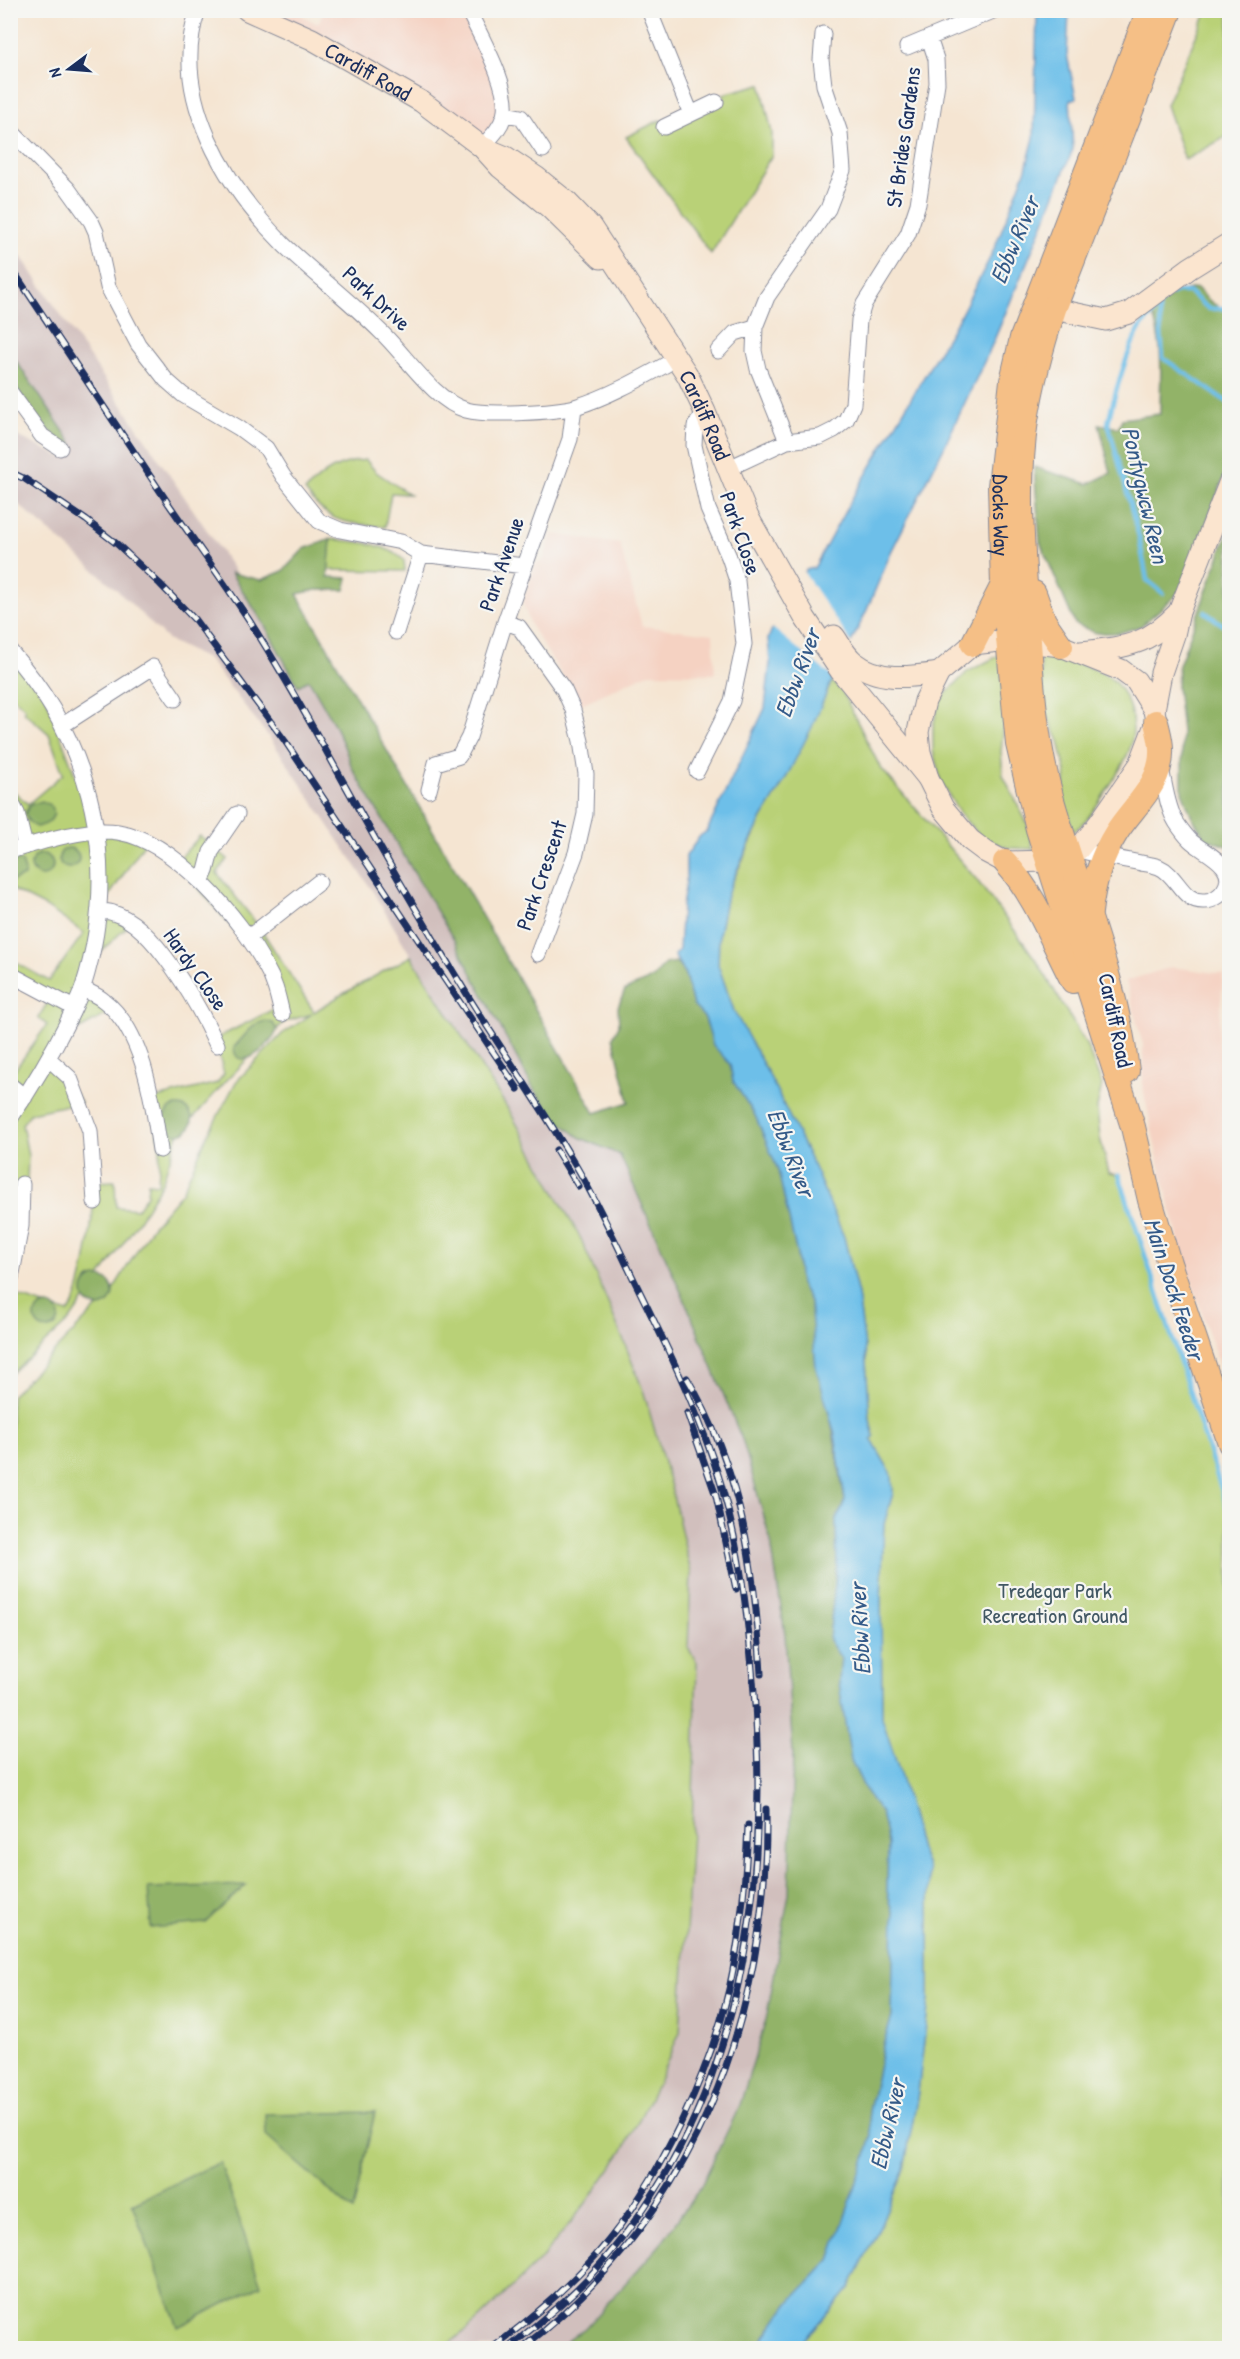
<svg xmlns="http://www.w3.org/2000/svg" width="1240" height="2359" font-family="'Patrick Hand',sans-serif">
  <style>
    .built { fill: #f5d2c2 }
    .industrial { fill: #d1bfbd }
    .green { fill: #b9d177; stroke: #6a806a; stroke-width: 1.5 }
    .forest { fill: #92b368; stroke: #567163; stroke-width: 1.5 }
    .water { fill: #6dbfe9; stroke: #4477a4; stroke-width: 1.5 }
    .pier { fill: #f5e5d2 }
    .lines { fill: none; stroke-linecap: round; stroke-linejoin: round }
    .stream { stroke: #6dbfe9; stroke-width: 4.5 }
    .street-casing { stroke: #888a98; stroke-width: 17 }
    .secondary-casing { stroke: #888a98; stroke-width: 23 }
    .primary-casing { stroke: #888a98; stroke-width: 26 }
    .street { stroke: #fff; stroke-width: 15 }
    .secondary { stroke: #fbe5cf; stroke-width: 21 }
    .primary { stroke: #f5bf86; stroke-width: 24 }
    .rail-casing { stroke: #1b2f5e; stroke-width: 7 }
    .rail { stroke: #f6f6f2; stroke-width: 4.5; stroke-dasharray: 14; stroke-linecap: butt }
    .labels { text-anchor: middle; stroke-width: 4.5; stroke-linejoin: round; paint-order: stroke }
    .street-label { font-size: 22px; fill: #1b2f5e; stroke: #f6f6f2 }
    .park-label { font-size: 22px; fill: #425864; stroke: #f6f6f2 }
    .water-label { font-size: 24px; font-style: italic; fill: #345a88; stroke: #f6f6f2 }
  </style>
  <rect width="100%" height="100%" fill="#f6f6f2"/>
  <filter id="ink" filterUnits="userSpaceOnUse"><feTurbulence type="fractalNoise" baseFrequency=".0167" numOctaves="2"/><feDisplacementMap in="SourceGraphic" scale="12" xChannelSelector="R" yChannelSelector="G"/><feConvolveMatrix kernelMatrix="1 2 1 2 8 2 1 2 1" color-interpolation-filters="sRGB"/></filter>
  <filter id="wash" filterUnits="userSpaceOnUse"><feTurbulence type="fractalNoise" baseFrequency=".008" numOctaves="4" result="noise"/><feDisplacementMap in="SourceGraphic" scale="24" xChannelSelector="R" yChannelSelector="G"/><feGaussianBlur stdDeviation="1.35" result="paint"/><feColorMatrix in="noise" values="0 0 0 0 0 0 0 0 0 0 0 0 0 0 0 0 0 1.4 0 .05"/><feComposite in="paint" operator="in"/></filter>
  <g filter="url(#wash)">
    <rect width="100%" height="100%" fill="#f5e5d2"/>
    <!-- built -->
    <path class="built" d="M 242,11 L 293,11 L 318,24 L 324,11 L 468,11 L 505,99 L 482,147 Z
      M 552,534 L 620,544 L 642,626 L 713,634 L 715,674 L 649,673 L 577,706 L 570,688 L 531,626 L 523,603 L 535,565 L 543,561 Z
      M 1172,967 L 1223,974 L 1218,1043 L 1230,1080 L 1229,1395 L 1182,1252 L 1159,1163 L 1143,1088 L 1143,1045 L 1126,981 Z"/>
    <!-- industrial -->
    <path class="industrial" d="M 10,240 L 257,604 L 286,588 L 554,1049 L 620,1155 L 685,1301 L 743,1442 L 771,1542 L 785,1634 L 793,1754 L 789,1894 L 766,2020 L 740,2105 L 700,2188 L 659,2246 L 585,2328 L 558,2348 L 444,2348 L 477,2321 L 539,2260 L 583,2207 L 622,2152 L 692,1831 L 697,1662 L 688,1648 L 691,1573 L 671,1487 L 644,1393 L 581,1239 L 510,1112 L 411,956 L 372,890 L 272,741 L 209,660 L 168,640 L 116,589 L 11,498 L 11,433 L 63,458 L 73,445 L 11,352 Z"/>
    <!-- green -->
    <path class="green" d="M 1207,11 L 1229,11 L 1229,135 L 1185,160 L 1166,105 Z
      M 761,84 L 772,133 L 772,155 L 711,254 L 626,137 L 660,120 L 664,126 L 725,100 L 723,94 Z
      M 366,460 L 376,472 L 409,494 L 391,493 L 385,527 C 345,522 330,525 305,491 C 326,470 337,463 366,460 Z
      M 331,539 C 357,542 383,542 404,560 L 405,571 L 328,570 Z
      M 10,651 L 45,694 L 96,831 L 146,841 L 99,911 L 131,923 L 89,963 L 83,989 L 115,1010 L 59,1040 L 49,1058 L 81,1102 L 31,1113 L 22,1124 L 28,1156 L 27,1184 L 11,1225 L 10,1119 L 25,1097 L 11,1085 L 11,1075 L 47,1025 L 38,1018 L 51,997 L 11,974 L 11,960 L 49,981 L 84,933 L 46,907 L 11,889 L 11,789 L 28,804 L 63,774 L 49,734 L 23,711 L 25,708 L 11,695 Z
      M 1000,655 L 1006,705 L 1001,752 L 1003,775 L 1028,825 L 1033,849 L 1009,848 L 982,838 L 960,814 L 941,782 L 933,751 L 933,726 L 940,700 L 967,672 Z
      M 1040,656 C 1064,661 1095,664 1114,681 C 1121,688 1127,700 1130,709 C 1140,744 1123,765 1105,793 C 1095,808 1087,822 1073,832 L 1063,797 L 1066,772 L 1059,741 L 1043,707 Z
      M 832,681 L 843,693 L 880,767 L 976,879 L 1018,935 L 1038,963 L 1086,1044 L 1102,1085 L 1097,1108 L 1100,1138 L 1109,1173 L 1119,1175 L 1229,1516 L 1229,2348 L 798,2348 L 850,2287 L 879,2228 L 904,2169 L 918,2092 L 929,1999 L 929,1871 L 920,1850 L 902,1780 L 882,1719 L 881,1601 L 883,1543 L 884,1524 L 893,1493 L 888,1468 L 871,1439 L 874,1437 L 870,1420 L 865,1347 L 858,1295 L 844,1237 L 813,1165 L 770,1077 L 734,1011 L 718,965 L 719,934 L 727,894 L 762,818 L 785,780 Z
      M 200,836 L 228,859 L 217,873 L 260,928 L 314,1012 L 341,995 L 411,956 L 510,1112 L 581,1239 L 623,1339 L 644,1393 L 671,1487 L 691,1573 L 688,1648 L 697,1662 L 692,1831 L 680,2032 L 656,2087 L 622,2152 L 583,2207 L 540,2260 L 477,2321 L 444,2348 L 11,2348 L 11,1396 L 111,1293 L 151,1228 L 182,1192 L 207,1136 L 236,1082 L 282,1034 L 312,1014 L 284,1022 L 227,1080 L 178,1135 L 162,1183 L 136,1225 L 70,1320 L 11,1374 L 11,1294 L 68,1313 C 84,1295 95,1207 94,1182 L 115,1181 L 116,1207 L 137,1209 L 147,1195 L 148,1183 L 158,1184 L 160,1150 L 153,1099 L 217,1083 L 224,1074 L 215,1039 L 280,1006 L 267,968 L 176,862 Z"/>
    <!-- forest -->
    <path class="forest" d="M 1197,288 C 1207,299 1214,307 1229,310 L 1229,463 L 1181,591 L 1141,626 L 1119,633 L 1096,633 L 1075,624 L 1040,542 L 1034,467 L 1088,484 L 1111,473 L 1099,424 L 1118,428 L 1122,419 L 1160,414 C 1160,379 1165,341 1150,309 C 1165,298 1178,291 1197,288 Z
      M 10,352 L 73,445 L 66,445 C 44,428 21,403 11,375 C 9,368 11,359 10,352 Z
      M 1229,530 L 1229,847 L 1205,838 L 1192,817 L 1182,792 L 1182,732 L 1177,687 L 1178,668 Z
      M 331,539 L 328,577 L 348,578 L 345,590 L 316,590 L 297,594 L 595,1113 L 629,1102 L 613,1037 L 619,1025 L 618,1007 L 625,990 L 653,978 L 665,964 L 676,962 L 685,974 L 693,1005 L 705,1018 L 713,1044 L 730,1064 L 733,1081 L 755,1115 L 778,1170 L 797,1254 L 800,1284 L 810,1301 L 845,1501 L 836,1522 L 837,1565 L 829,1640 L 841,1658 L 839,1683 L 851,1760 L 867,1793 L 881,1812 L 888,1843 L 887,1891 L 894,1914 L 892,2017 L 883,2046 L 869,2112 L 871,2136 L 865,2159 L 830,2260 L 787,2305 L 757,2348 L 558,2348 L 585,2328 L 659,2246 L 700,2188 L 740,2105 L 766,2020 L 789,1894 L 793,1754 L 785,1634 L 771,1542 L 743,1442 L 685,1301 L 620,1155 L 579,1137 L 557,1120 L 533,1088 L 454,940 L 352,768 C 342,736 326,709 309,680 L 298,686 L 264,624 L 231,573 L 261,580 L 283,571 L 304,549 Z
      M 42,801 L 50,805 L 54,813 C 51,823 46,825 36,827 L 28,821 L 25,813 L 30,805 Z
      M59 858a10 10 0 1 1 20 0a10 10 0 1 1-20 0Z
      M31 865a11 11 0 1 1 22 0a11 11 0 1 1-22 0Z
      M 11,859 L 22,862 L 25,871 L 24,876 L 11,882 Z
      M 265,1021 L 273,1023 L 277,1030 C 272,1046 235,1076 234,1047 L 254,1025 Z
      M164 1120a14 14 0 1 1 28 0a14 14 0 1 1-28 0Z
      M83 1292a15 15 0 1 1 30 0a15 15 0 1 1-30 0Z
      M35 1317a12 12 0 1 1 24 0a12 12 0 1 1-24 0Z
      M 246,1885 L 205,1923 L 151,1928 L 148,1888 Z
      M 375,2112 L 353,2211 L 266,2136 L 265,2114 Z
      M 220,2162 L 261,2285 L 178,2327 L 132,2204 Z"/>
    <!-- water -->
    <path class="water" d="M 1037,11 L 1069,11 L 1067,55 L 1076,98 L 1070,100 L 1073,149 L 1039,234 L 992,345 L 945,445 L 891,552 L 866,612 L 829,687 L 812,727 L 785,780 L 762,818 L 740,863 L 727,894 L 719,934 L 718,965 L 734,1011 L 770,1077 L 813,1165 L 844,1237 L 858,1295 L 865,1347 L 870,1420 L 874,1437 L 871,1439 L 888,1468 L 892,1477 L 893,1493 L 884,1524 L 883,1543 L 881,1601 L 882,1718 L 902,1780 L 920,1850 L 929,1871 L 929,1999 L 918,2092 L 904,2169 L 879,2228 L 850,2287 L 798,2348 L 757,2348 L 787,2305 L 830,2260 L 865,2159 L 871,2136 L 869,2112 L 883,2046 L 892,2017 L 894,1914 L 887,1891 L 888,1843 L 881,1812 L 867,1793 L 851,1760 L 839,1683 L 841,1658 L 829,1640 L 837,1565 L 836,1522 L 845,1500 L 835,1435 L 816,1367 L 810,1301 L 800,1284 L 797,1254 L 778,1170 L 755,1115 L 733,1081 L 730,1064 L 713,1045 L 705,1018 L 693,1005 L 685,974 L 674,955 L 679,950 L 682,906 L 686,882 L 686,856 L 700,836 L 707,831 L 765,708 L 770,663 L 768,639 L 772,629 L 806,570 L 814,568 L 851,500 L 960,316 L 992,254 L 1026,169 L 1034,138 Z"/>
    <!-- pier -->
    <path class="pier" d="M 803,571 L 853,645 L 835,679 L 770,626 Z"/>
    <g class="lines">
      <!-- stream -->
      <path class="stream" d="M 1172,294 L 1177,292 L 1189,292 L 1209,309 L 1230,308
        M 1161,301 C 1157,312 1147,318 1141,327 C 1128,347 1113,399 1108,423 L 1139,537 L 1147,580 L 1163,593
        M 1159,307 L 1163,358 L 1230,404
        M 1205,612 L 1230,630
        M 1119,1175 L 1230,1516"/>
    </g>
  </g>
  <g filter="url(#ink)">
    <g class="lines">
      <defs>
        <path id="street" d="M 198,10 C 168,96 227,188 285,246 C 316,275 350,301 380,331 C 405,354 434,401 466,410 C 481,414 496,413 511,413 C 532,412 555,412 575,407 C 611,396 645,376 678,358
          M 468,10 C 480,35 512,90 504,116 C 500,129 491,137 482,147
          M 649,10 L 691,114 L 664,127
          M 907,47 L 993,11
          M 505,114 L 521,117 L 543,150
          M 691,114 L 716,102
          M 10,130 L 68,189 L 91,221 L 96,232 L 108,287 L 138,344 L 166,380 L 183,395 L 239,428 L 266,448 L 283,476 L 319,521 L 340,530 L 401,542 L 421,554 L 524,566
          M 755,327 L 754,351 L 758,369 L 787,441
          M 718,351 L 735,333 L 755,327 L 767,297 L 828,209 L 843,170 L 840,133 L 824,85 L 821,60 L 823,34
          M 10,392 L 42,436 L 60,448
          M 727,469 L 787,441 L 820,437 L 834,430 L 846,420 L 853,404 L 859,320 L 864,304 L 908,234 L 918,204 L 937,83 L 936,59 L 929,38
          M 505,622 L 519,627 L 564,690 L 573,710 L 581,741 L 586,774 L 585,814 L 576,853 L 538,954
          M 396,632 L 421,554
          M 10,651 C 94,745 121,867 83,987 C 79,999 73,1010 68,1021 C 51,1055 32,1087 10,1119
          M 63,725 L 153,667 L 175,699
          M 697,771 L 732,701 L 744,644 L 737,581 L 729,557 L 708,509 L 694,445 L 695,426 L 705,412
          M 429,790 L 436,763 L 459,756 L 469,737 L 505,622 L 570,439 L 574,407
          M 10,800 L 17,813 L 25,846
          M 1078,850 C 1099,855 1120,859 1141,863 C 1147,864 1154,865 1159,867 C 1178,875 1182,903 1205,901 C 1212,901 1220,896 1224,890 C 1240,865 1203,853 1190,840 C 1185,835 1180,828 1176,822 C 1166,805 1165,783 1160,765
          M 10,851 C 40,842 87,827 118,832 C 174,841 241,918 266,967 C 275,982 278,997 282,1014
          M 201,882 L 206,871 L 211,852 L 237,814
          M 99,911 C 103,912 109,911 113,913 C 154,924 200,1008 217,1045
          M 249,937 L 319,882
          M 10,974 L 74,1008
          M 83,989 C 89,992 97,995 103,1000 C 144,1030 153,1103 160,1150
          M 49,1059 L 70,1078 L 90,1131 L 95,1202
          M 10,1085 L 25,1097
          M 10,1218 L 21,1226 L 10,1284
          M 21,1226 L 22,1184"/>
        <g id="secondary">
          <path id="s1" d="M 247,10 L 312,39 L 422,102 L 482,147 L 500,167 L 549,207 L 601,258"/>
          <path id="s2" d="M 482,147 L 506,157 L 536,177 L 567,202 L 591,227 L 688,376 L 705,412 L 748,517 L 805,618 L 840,670 L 928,778"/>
          <path d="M 1054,309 L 1106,320 L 1129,313 L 1190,268 L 1230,243"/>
          <path d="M 834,636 C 840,644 845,655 854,662 C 879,682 910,677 939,673"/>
          <path d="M 1008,640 L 1061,646 L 1121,670 L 1136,681 L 1154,710 L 1156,722 L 1140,764 L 1100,822 L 1078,850 L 1048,861 L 1005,862 L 986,852 L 970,840 L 943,808 L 928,778 L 920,752 L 918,732 L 921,718 L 925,701 L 939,673 L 973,644 Z"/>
          <path d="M 1081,652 C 1126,647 1147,646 1179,612"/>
          <path d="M 1154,710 L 1161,673 L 1174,635 L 1179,612 L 1230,481"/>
        </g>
        <g id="primary">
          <path id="s3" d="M 1149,10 L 1022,338 L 1012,381 L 1000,486 L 1003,585 L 1018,744 L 1038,829 L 1133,1127 L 1150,1200 L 1169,1263 L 1230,1443"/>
          <path d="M 1034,593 L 1044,621 L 1061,646"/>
          <path d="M 973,644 L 1003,585"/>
          <path d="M 1005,862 C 1037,897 1051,940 1073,981"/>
          <path d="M 1090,912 C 1093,884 1101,857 1116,833 C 1132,807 1163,784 1161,749 C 1161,740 1158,731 1156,722"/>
          <path d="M 1127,1071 C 1116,977 1078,890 1052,800 C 1036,743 1031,682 1028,624 C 1023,557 1016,487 1026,420 C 1032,382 1042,345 1054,309 L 1170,10"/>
        </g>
      </defs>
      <!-- street casing -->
      <use href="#street" class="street-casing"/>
      <!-- secondary casing -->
      <use href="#secondary" class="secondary-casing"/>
      <!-- primary casing -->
      <use href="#primary" class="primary-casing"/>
      <!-- street -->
      <use href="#street" class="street"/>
      <!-- secondary -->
      <use href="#secondary" class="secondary"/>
      <!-- primary -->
      <use href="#primary" class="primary"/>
      <defs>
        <path id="rail" d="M 10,266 C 63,345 115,424 168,503 C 195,542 223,581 249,620 C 304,706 351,799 403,887 C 431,935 459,983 489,1029 C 517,1072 546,1115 572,1159 C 596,1199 616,1243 637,1286 C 661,1335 686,1385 705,1437 C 736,1517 746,1595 753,1680 C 772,1895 741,2114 588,2278 C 563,2304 535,2326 508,2348
          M 10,472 L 25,479 L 86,520 L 117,544 L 160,584 L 195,620 L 285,741 L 518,1089
          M 556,1150 L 578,1186
          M 687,1378 C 742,1470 755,1569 761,1674
          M 687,1413 L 716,1496 L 736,1589
          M 492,2348 C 530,2320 565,2290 597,2254 C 659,2184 716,2062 733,1970 C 742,1922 746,1874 748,1825
          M 522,2348 C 693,2216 769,2021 766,1809"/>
      </defs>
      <!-- rail casing -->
      <use href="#rail" class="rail-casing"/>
      <!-- rail -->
      <use href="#rail" class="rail"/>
    </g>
  </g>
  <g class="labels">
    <!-- street labels -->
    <g class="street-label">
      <text dy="8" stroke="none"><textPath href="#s1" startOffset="136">Cardiff Road</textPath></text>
      <text transform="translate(903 137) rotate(-82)" y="8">St Brides Gardens</text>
      <text transform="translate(377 298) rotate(43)" y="8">Park Drive</text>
      <text dy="8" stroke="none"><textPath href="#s2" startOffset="357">Cardiff Road</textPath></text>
      <text dy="8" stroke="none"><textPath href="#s3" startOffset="531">Docks Way</textPath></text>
      <text transform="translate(741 533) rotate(71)" y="8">Park Close</text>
      <text transform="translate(501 564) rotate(-71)" y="8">Park Avenue</text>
      <text transform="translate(541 875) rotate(-71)" y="8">Park Crescent</text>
      <text transform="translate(196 969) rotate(55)" y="8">Hardy Close</text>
      <text transform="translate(1116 1020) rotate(78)" y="8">Cardiff Road</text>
    </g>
    <!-- park labels -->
    <g class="park-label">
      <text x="1055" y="1598">Tredegar Park<tspan x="1055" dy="25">Recreation Ground</tspan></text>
    </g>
    <!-- water labels -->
    <g class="water-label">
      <text transform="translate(1015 240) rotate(-67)" y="8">Ebbw River</text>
      <text transform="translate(1145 495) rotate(77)" y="8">Pontygwcw Reen</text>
      <text transform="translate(798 673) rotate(-70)" y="8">Ebbw River</text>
      <text transform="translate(791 1153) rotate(69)" y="8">Ebbw River</text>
      <text transform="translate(1174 1289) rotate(72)" y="8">Main Dock Feeder</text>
      <text transform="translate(860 1629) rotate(-93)" y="8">Ebbw River</text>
      <text transform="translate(888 2124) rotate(-77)" y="8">Ebbw River</text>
    </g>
  </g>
  <!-- margin -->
  <rect width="1240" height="2359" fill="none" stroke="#f6f6f2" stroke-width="36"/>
  <!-- north arrow -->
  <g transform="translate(69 69) rotate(254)" stroke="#f6f6f2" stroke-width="4.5" paint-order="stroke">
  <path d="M0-4.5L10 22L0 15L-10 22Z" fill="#1b2f5e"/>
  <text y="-9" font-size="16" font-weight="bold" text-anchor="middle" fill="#1b2f5e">N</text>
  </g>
</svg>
